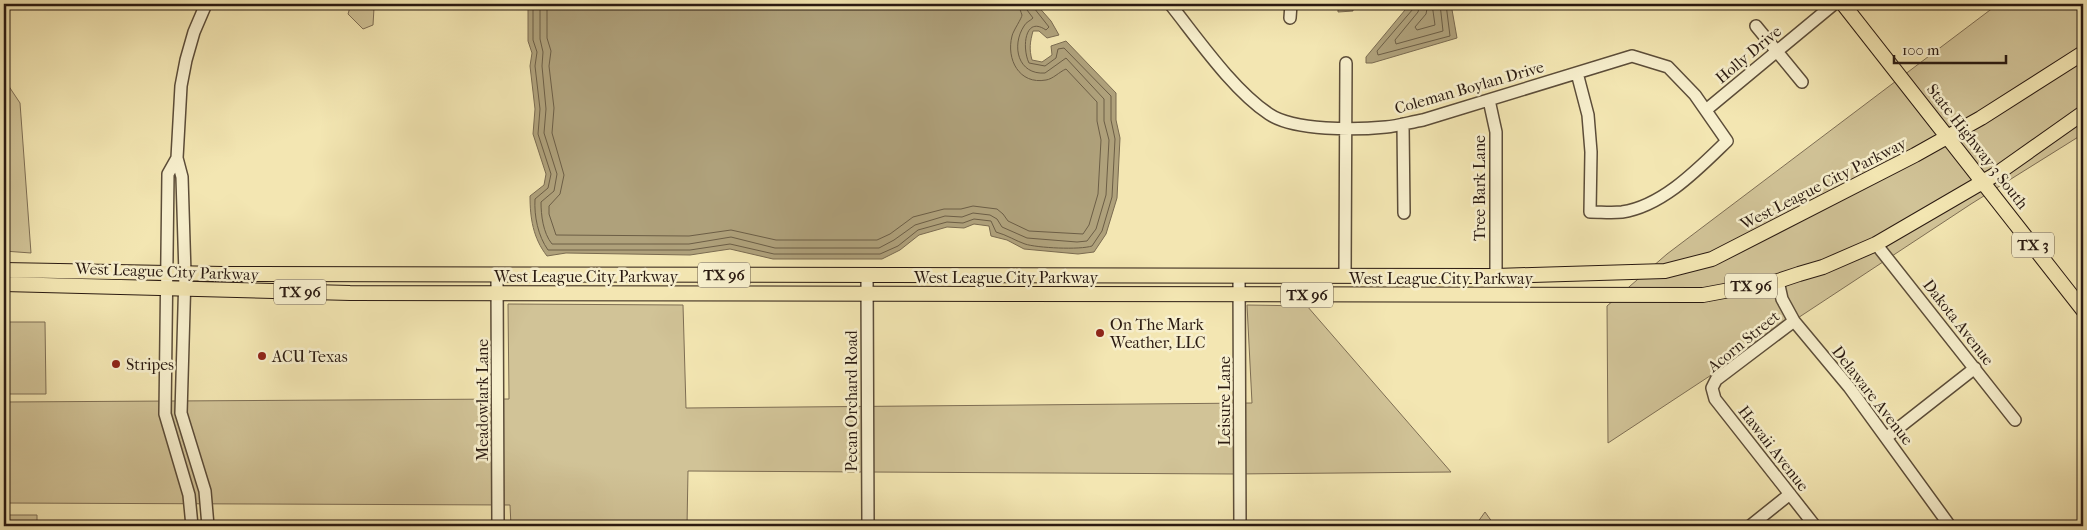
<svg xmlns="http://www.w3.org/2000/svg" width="2087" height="530" font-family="'IM FELL French Canon',serif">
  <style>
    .green { fill: #d1c397; stroke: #7e6e54 }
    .water { fill: #afa17b; stroke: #7a6b51 }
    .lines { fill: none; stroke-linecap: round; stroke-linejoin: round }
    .shore { stroke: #6c5e46; stroke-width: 1 }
    .minor-casing { stroke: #5c4d39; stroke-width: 14 }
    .major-casing { stroke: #2a1a11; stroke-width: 16 }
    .minor { stroke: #f7efcd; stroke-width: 11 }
    .major { stroke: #f3e6b2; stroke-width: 14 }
    .poi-dot { fill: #8f2418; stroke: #f7efcd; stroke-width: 2 }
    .labels { text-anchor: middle; stroke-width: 5; stroke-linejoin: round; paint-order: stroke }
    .shield { fill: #f7efcd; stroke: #685a49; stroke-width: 1 }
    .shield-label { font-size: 15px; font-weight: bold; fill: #2a1a11 }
    .street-label { font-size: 16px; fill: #2a1a11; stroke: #f7efcd }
    .poi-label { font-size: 16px; fill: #2a1a11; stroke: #f7efcd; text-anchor: start }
  </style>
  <rect width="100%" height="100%" fill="#f3e6b2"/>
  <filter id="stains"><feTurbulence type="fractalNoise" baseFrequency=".004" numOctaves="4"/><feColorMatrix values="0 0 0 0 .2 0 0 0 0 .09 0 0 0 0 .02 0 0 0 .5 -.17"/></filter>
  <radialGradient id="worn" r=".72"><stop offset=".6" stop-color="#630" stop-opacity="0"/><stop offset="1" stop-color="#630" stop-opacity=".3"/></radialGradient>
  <!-- green -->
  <path class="green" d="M 351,4 L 411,4 L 401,8 L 374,8 L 373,25 L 363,29 L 348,14 Z
    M 1998,4 L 2083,4 L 2083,134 L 1971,204 L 1608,443 L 1607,306 L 1667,254 Z
    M 4,79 L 20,103 L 31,253 L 4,251 Z
    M 508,304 L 683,305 L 686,408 L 1252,403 L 1247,305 L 1307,306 L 1451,472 L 1234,474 L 688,471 L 687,526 L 511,526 L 510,505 L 4,503 L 4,402 L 509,399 Z
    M 4,322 L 45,322 L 46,394 L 4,394 Z
    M 1485,512 L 1495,526 L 1475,526 Z
    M 4,515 L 37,515 L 37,526 L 4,526 Z"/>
  <!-- water -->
  <path class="water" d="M 528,4 L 1036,4 L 1051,21 L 1059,35 L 1047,38 L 1039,31 L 1033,31 C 1030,42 1029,49 1032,60 L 1042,62 L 1052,55 L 1051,46 L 1066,41 L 1116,93 L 1116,120 L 1120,138 L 1117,198 L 1106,234 L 1094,252 L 1078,254 L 1024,249 L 1007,240 L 991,236 L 989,226 L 974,224 L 964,228 L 947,227 L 919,235 L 900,250 L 882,259 L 773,259 L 730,249 L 690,255 L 566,253 L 547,256 C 533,238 530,218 530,196 L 544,185 L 546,174 L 533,134 L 535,109 L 530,66 L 532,53 L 528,41 Z
    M 1338,4 L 1353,4 L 1353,11 L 1338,12 Z
    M 1410,4 L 1451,4 L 1457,38 L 1372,63 L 1366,63 L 1366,57 Z"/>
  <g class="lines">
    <!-- shore -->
    <path class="shore" d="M 533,4 L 533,40 L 537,52 L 535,66 L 540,109 L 538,134 L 551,174 L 548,188 L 535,199 C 534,216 538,236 548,250 L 690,250 L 730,244 L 774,254 L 880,254 L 898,246 L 918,230 L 947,222 L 963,223 L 974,219 L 991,221 L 996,232 C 1007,235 1016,241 1025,244 C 1037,248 1080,250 1092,246 L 1102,231 L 1112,197 L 1115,139 L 1111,120 L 1111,96 L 1064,48 L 1058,49 L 1056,58 L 1045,66 L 1029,63 C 1022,49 1024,15 1046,30 L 1049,27 L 1034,8 L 1033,4
      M 540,4 L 540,39 L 543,52 L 542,66 L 546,109 L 544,133 L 557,174 L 554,191 L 541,202 C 541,215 543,233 552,244 L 689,244 L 731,237 L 775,248 L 879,248 L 894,240 L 915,225 L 945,216 L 962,217 L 973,213 L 990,215 L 997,219 L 1002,227 L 1027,238 L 1077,242 L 1087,241 L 1096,229 L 1106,195 L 1109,140 L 1104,121 L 1104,99 L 1066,58 L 1045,73 C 1018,75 1011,46 1024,26 C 1026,22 1030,21 1033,18 L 1027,10 L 1026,4
      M 547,4 L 547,38 L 551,51 L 549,66 L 554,108 L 552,133 L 564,175 L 560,194 L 549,206 L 549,214 L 556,235 L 689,236 L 731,230 L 776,240 L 877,240 L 890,234 L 913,217 L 944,209 L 961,209 L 973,206 L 997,209 L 1003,214 L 1008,221 L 1029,231 L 1083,234 L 1089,225 L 1098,194 L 1101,140 L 1097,121 L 1097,102 L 1066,69 C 1059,72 1053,79 1046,80 C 1019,85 1006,59 1012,36 C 1013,31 1022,18 1022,15 C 1021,12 1019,8 1019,4
      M 1414,4 L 1413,9 L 1377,51 L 1378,55 L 1450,36 L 1446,4
      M 1420,4 L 1418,12 L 1395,40 L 1396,44 L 1443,31 L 1440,4
      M 1428,4 L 1426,14 L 1415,27 L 1417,30 L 1435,25 L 1432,4"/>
    <defs>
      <path id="minor" d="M 206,4 L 194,32 L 186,60 L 181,86 L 177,158 L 182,177 L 185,274 L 181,413 L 205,491 L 208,526
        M 1170,4 C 1198,39 1232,89 1269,114 C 1294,131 1356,130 1386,127 C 1398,126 1411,122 1423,120 L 1632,56 L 1668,67 L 1695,95 L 1727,141 C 1699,168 1663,206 1622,212 C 1612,213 1601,212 1590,212 L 1591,152 L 1588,115 L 1577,73
        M 1290,18 L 1291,4
        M 1756,26 L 1802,82
        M 1489,100 L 1496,132 L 1496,276
        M 1706,110 L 1834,4
        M 1403,124 L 1404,213
        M 177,158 L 168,174 L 165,414 L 189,495 L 192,526
        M 1876,244 L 2015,420
        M 497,275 L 498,526
        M 867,275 L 868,526
        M 1239,275 L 1240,526
        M 1345,275 L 1346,63
        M 1778,281 L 1782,299 L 1794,321 L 1849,387 L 1950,526
        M 1794,321 L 1716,380 L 1712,388 L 1715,399 L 1815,526
        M 1887,437 L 1975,368
        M 1750,526 L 1790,494"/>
      <path id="major" d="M 1843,4 L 2083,310
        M 4,270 L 223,274 L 1496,276 L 1665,271 L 1712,259 L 1915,155 L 1981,118 L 2083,53
        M 4,284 L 350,293 L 1703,295 L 1778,281 L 1799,274 L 1823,267 L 1876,244 L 1998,173 L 2083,113"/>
    </defs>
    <!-- minor casing -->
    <use href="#minor" class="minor-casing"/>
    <!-- major casing -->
    <use href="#major" class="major-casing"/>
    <!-- minor -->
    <use href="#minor" class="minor"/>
    <!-- major -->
    <use href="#major" class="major"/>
  </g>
  <!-- markers -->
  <g class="poi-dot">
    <circle cx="1100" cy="333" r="5"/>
    <circle cx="262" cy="356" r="5"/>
    <circle cx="116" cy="364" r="5"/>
  </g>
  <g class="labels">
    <!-- shield labels -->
    <g class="shield">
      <rect x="2012" y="232.5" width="42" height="25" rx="4"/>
      <rect x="698" y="262.5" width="52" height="25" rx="4"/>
      <rect x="1725" y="273.5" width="52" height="25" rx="4"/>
      <rect x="274" y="279.5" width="52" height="25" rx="4"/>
      <rect x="1281" y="282.5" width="52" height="25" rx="4"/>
    </g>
    <g class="shield-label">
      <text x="2033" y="250">TX 3</text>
      <text x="724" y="280">TX 96</text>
      <text x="1751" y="291">TX 96</text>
      <text x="300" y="297">TX 96</text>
      <text x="1307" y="300">TX 96</text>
    </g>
    <!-- street labels -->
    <g class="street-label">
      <text transform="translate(1748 54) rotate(-40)" y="6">Holly Drive</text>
      <text transform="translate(1469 87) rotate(-16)" y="6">Coleman Boylan Drive</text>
      <text transform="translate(1978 146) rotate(52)" y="6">State Highway 3 South</text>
      <text transform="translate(1823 183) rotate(-27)" y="6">West League City Parkway</text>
      <text transform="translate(1479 188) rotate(-90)" y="6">Tree Bark Lane</text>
      <text transform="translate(167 271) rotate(2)" y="6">West League City Parkway</text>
      <text x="586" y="282">West League City Parkway</text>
      <text x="1006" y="283">West League City Parkway</text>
      <text x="1441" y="284">West League City Parkway</text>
      <text transform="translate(1959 322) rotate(52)" y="6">Dakota Avenue</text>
      <text transform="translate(1743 341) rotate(-39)" y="6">Acorn Street</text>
      <text transform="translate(1873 395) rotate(52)" y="6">Delaware Avenue</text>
      <text transform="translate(482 400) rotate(-90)" y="6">Meadowlark Lane</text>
      <text transform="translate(851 401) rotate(-90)" y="6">Pecan Orchard Road</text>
      <text transform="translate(1224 401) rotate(-90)" y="6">Leisure Lane</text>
      <text transform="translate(1774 448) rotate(52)" y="6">Hawaii Avenue</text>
    </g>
    <!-- poi labels -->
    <g class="poi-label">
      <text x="1110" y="330">On The Mark<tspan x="1110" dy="18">Weather, LLC</tspan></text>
      <text x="272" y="362">ACU Texas</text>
      <text x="126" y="370">Stripes</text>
    </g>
  </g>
  <!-- margin -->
  <rect width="2087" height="530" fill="none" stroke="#f3e6b2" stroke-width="20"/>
  <rect x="5" y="5" width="2077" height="520" fill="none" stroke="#2a1a11" stroke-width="2.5"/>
  <rect x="10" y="10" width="2067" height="510" fill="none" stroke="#2a1a11"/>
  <!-- scale -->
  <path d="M1894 55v8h112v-8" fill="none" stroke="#2a1a11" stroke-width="2.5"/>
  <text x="1902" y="55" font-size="15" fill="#2a1a11" stroke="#f7efcd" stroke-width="4" paint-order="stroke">100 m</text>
  <rect width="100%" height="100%" filter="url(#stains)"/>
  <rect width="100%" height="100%" fill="url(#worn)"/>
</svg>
